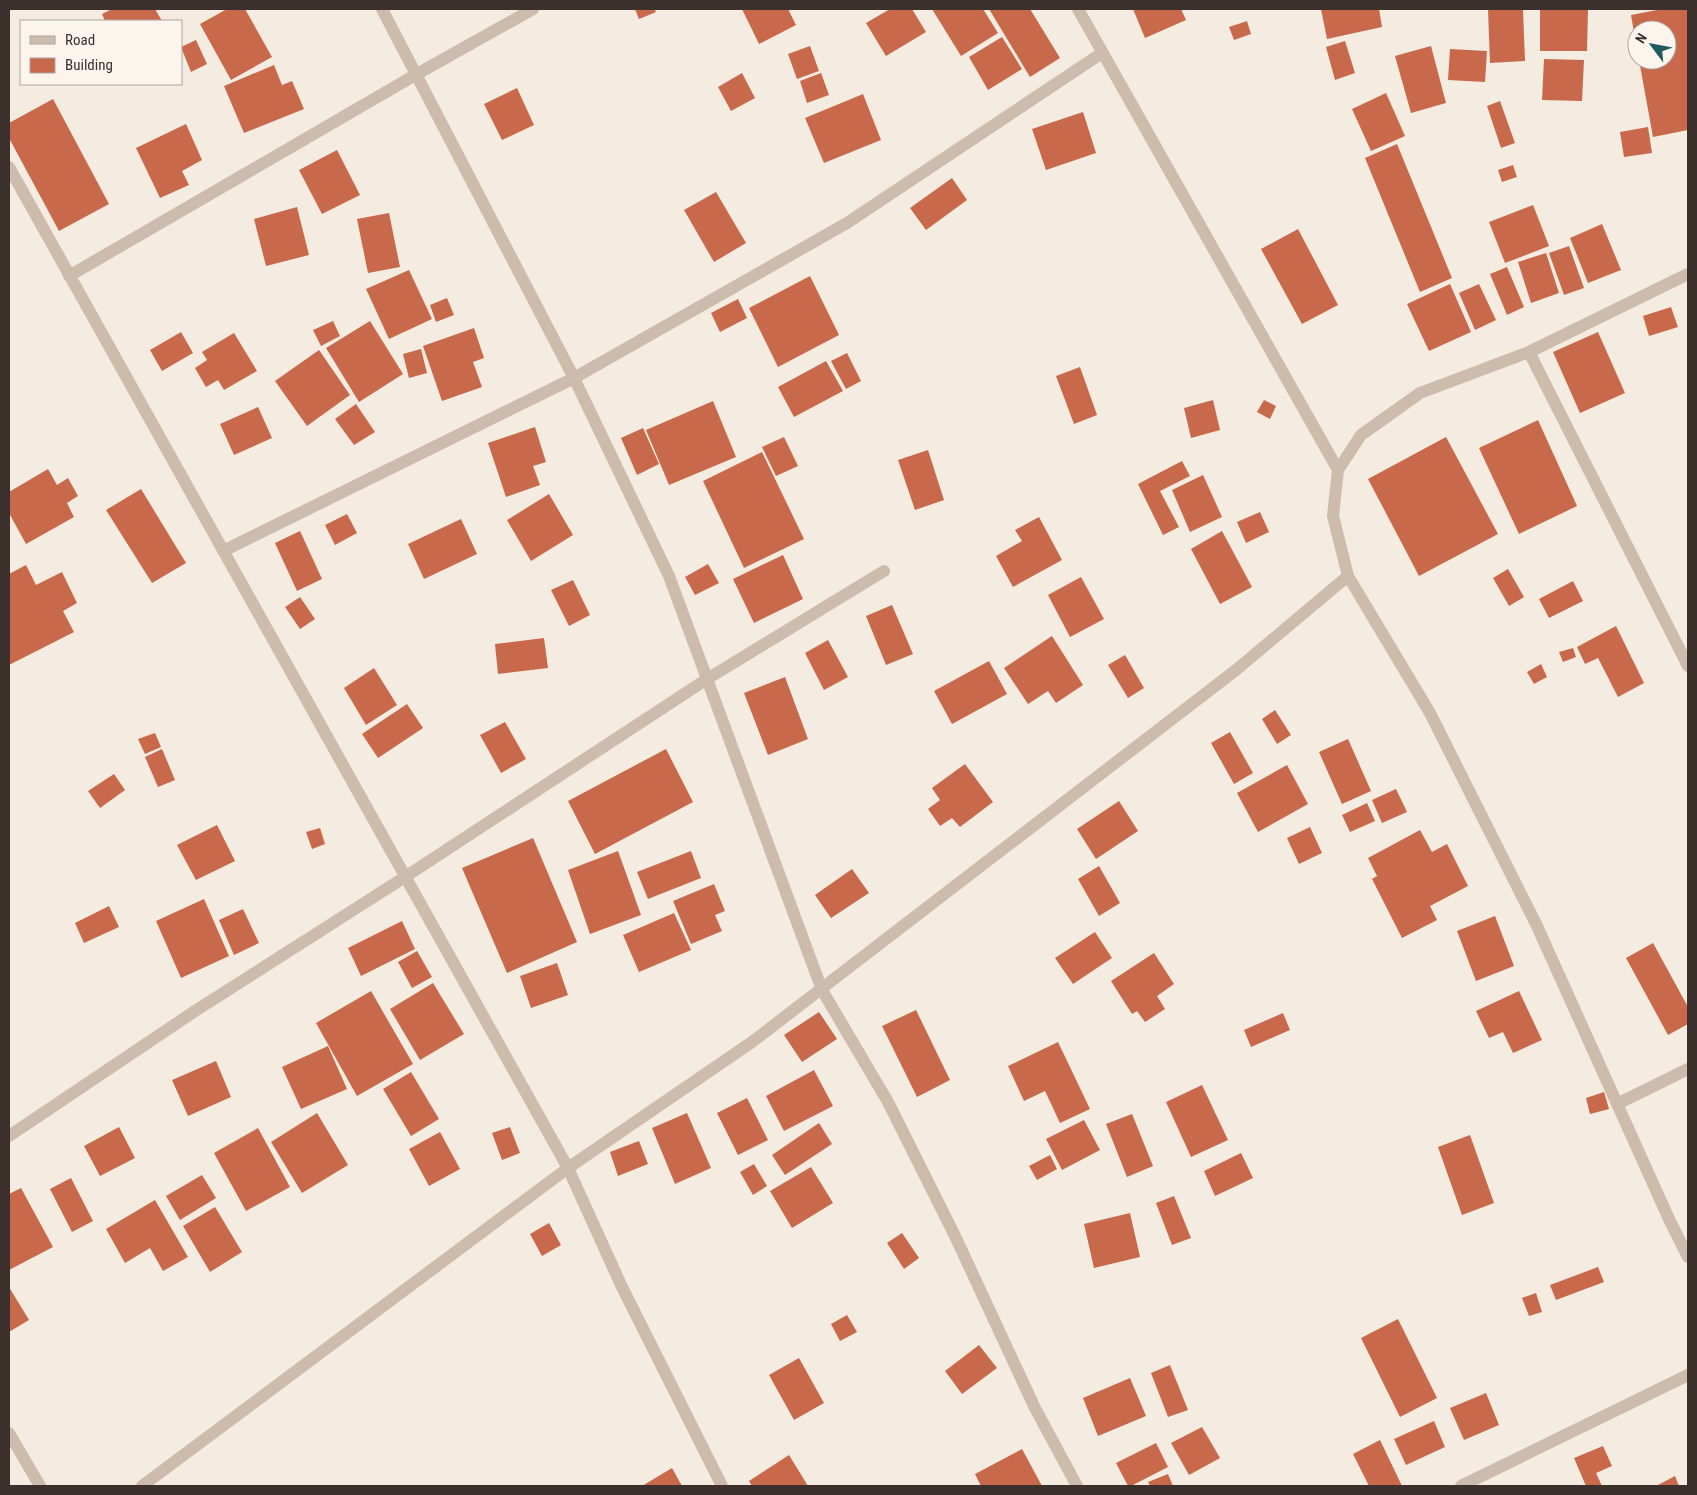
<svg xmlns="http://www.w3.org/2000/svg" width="1697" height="1495" font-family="'Roboto Condensed',sans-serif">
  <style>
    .building { fill: #c8694b }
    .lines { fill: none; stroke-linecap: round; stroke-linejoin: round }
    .minor { stroke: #cdbbac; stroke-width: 12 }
  </style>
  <rect width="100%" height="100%" fill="#f4ebe1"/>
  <!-- building -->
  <path class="building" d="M 112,9 L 155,9 L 162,21 L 105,21 L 102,14 Z
    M 227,9 L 245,9 L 272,57 L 231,80 L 200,24 Z
    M 635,9 L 654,9 L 656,12 L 639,19 Z
    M 742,9 L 788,9 L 796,25 L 759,44 Z
    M 890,9 L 912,9 L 926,32 L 886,56 L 866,23 Z
    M 932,9 L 983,9 L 998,33 L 961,56 Z
    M 989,9 L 1030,9 L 1060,58 L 1030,77 Z
    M 1133,9 L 1181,9 L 1186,20 L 1145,38 Z
    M 1321,9 L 1379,9 L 1382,27 L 1327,39 Z
    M 1488,9 L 1523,9 L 1525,61 L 1490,63 Z
    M 1540,9 L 1588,9 L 1587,51 L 1540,51 Z
    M 1662,9 L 1688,9 L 1688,130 L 1653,137 L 1639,60 L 1667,60 L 1667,30 L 1637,30 L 1636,44 L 1631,15 Z
    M 1247,21 L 1251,34 L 1234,40 L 1229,27 Z
    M 1002,37 L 1022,69 L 988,90 L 969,57 Z
    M 196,40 L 207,64 L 191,72 L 181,47 Z
    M 1345,41 L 1355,73 L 1335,80 L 1326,47 Z
    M 810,46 L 819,71 L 797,79 L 788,54 Z
    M 1431,46 L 1446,103 L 1411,113 L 1395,56 Z
    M 1450,49 L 1487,51 L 1485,82 L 1448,80 Z
    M 1544,59 L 1584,60 L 1582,101 L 1542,100 Z
    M 274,65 L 282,85 L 292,81 L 304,109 L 244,133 L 224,86 Z
    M 742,73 L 755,98 L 731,111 L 718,87 Z
    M 821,73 L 829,95 L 807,103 L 800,81 Z
    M 517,88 L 534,125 L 502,140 L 484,104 Z
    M 1386,93 L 1405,136 L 1371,151 L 1352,109 Z
    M 863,94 L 881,140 L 824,163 L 805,118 Z
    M 53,99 L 109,204 L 59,231 L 9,138 L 9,123 Z
    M 1500,101 L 1515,143 L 1501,148 L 1487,106 Z
    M 1083,112 L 1096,153 L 1046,170 L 1032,129 Z
    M 186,124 L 202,160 L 182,171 L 189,185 L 160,198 L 136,148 Z
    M 1648,127 L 1652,153 L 1624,157 L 1620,132 Z
    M 1397,144 L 1452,278 L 1420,292 L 1365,158 Z
    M 337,150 L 360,195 L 322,214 L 299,170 Z
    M 1513,165 L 1517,177 L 1502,182 L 1498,170 Z
    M 952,178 L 967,200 L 926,230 L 910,208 Z
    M 716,192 L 746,243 L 714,262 L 684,210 Z
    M 1533,205 L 1549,246 L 1505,263 L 1489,222 Z
    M 297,207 L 309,255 L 266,266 L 254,219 Z
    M 389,213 L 400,267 L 368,273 L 357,219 Z
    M 1602,224 L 1621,270 L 1588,283 L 1570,238 Z
    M 1298,229 L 1338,305 L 1302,324 L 1261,249 Z
    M 1569,246 L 1584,288 L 1564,295 L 1549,253 Z
    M 1546,253 L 1559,293 L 1531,303 L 1518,262 Z
    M 1507,267 L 1524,307 L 1507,315 L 1490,274 Z
    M 409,270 L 432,319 L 389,339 L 366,289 Z
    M 810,276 L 839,335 L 778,367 L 749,308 Z
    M 1450,284 L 1471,332 L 1429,351 L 1407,304 Z
    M 1479,284 L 1496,320 L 1475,330 L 1459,293 Z
    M 447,298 L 454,315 L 436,322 L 430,305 Z
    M 738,299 L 747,318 L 720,332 L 711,313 Z
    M 1671,307 L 1678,327 L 1649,336 L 1643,316 Z
    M 333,321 L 340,336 L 321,346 L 313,330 Z
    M 370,321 L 403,374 L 359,402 L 326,348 Z
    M 474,328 L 484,358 L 473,362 L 482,387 L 442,401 L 423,346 Z
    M 181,332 L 193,353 L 162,371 L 150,350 Z
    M 1598,332 L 1625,393 L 1580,413 L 1553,352 Z
    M 234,333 L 257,371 L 224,390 L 218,380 L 206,387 L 195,368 L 207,360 L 202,352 Z
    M 421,349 L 427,373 L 409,378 L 403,354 Z
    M 319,350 L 350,395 L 307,426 L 275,381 Z
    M 847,353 L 861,381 L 846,389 L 831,361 Z
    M 826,361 L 843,391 L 794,417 L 778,387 Z
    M 1080,367 L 1097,415 L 1074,424 L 1056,376 Z
    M 1213,400 L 1220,430 L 1191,438 L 1184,408 Z
    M 1264,400 L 1276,406 L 1270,419 L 1257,412 Z
    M 713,401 L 736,457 L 669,485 L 646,430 Z
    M 356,404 L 375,432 L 354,445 L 335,419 Z
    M 258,407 L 272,438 L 234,455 L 220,424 Z
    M 1538,420 L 1577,506 L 1519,534 L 1479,448 Z
    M 535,427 L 546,462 L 533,466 L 540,485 L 506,497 L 488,443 Z
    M 643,428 L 659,464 L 637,475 L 621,438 Z
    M 784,437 L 798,466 L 776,476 L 762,447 Z
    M 1446,437 L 1498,534 L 1419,576 L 1368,479 Z
    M 928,450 L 944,500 L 915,510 L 898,460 Z
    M 762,452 L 804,539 L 744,568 L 703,481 Z
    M 1182,461 L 1190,476 L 1160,491 L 1179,527 L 1163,535 L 1138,484 Z
    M 48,469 L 57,485 L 68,478 L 78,496 L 67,503 L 74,517 L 26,544 L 9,513 L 9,492 Z
    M 1203,475 L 1222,517 L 1190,532 L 1172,490 Z
    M 141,489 L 186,563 L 152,583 L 106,510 Z
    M 549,494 L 573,535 L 531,561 L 507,520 Z
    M 1260,512 L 1269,532 L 1246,543 L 1237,522 Z
    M 347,514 L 357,533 L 335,545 L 325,525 Z
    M 1039,517 L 1062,560 L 1013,587 L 996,556 L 1022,541 L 1015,530 Z
    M 461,519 L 477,554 L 424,579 L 408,544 Z
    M 300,531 L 322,579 L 297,591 L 275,543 Z
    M 1222,531 L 1252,587 L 1220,604 L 1191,549 Z
    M 783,555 L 803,599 L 754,623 L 733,579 Z
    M 708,564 L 719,583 L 695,595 L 685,577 Z
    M 26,565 L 36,585 L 62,572 L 77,603 L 63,611 L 74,632 L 9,665 L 9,574 Z
    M 1508,569 L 1524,597 L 1509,606 L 1493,578 Z
    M 1081,577 L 1104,619 L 1070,637 L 1048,595 Z
    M 573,580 L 590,615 L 569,626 L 551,590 Z
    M 1573,581 L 1583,601 L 1549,618 L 1539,599 Z
    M 300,597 L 315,619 L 300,629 L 285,607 Z
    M 892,605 L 913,654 L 886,665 L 866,616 Z
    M 1616,626 L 1644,683 L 1618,697 L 1598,658 L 1585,664 L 1577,647 Z
    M 1052,636 L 1083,685 L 1056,703 L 1048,691 L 1028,704 L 1004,668 Z
    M 544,638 L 548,668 L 498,674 L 495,644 Z
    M 828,640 L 848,677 L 824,690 L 805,653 Z
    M 1573,648 L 1576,657 L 1563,662 L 1559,652 Z
    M 1125,655 L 1144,688 L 1128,698 L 1108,665 Z
    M 989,661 L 1007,694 L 952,724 L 934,691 Z
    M 1541,664 L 1547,677 L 1534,684 L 1527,672 Z
    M 374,668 L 397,705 L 366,725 L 344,688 Z
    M 785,677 L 808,739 L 768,755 L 744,693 Z
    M 407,704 L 423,728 L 378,758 L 362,734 Z
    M 1275,710 L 1291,735 L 1277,744 L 1262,719 Z
    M 505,722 L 526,759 L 501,773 L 480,735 Z
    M 1230,732 L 1253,773 L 1234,784 L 1211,743 Z
    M 155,733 L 161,747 L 145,754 L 138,739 Z
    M 1348,739 L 1371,791 L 1342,804 L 1319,752 Z
    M 162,749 L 175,780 L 158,787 L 145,757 Z
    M 666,749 L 693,802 L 595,854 L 568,801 Z
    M 965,764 L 993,802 L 960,827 L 952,818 L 940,826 L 928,809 L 940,800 L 932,788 Z
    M 1287,765 L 1308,804 L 1258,832 L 1237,793 Z
    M 114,774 L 125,790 L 100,808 L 88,791 Z
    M 1396,789 L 1407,812 L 1382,823 L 1372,800 Z
    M 1119,801 L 1138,831 L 1096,859 L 1077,829 Z
    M 1367,803 L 1375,821 L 1350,832 L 1342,815 Z
    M 217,825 L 235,861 L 196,880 L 177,845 Z
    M 1310,827 L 1322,853 L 1299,864 L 1287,838 Z
    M 320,828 L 325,844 L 312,849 L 306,832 Z
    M 1420,830 L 1432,852 L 1447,844 L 1468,886 L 1430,906 L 1437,920 L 1402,938 L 1372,879 L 1377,876 L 1368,858 Z
    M 533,838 L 577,942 L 507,973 L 462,868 Z
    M 618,851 L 641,915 L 590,934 L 568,870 Z
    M 691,851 L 701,878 L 648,899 L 637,872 Z
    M 1099,866 L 1120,903 L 1099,916 L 1078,879 Z
    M 852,869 L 869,893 L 831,918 L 815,895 Z
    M 714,884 L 725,911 L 715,915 L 722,931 L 691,944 L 673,901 Z
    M 204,899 L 229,956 L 181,978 L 156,921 Z
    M 109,906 L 119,927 L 84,943 L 75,923 Z
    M 243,909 L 259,943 L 234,955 L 219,920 Z
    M 674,913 L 691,950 L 639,972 L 623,935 Z
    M 1495,916 L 1514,966 L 1476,981 L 1457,931 Z
    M 402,921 L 415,949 L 361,976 L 348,948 Z
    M 1095,932 L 1112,958 L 1073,984 L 1055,958 Z
    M 1653,943 L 1688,1007 L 1688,1024 L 1668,1035 L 1626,958 Z
    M 417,951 L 432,977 L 412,988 L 398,962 Z
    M 1154,953 L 1174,984 L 1157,996 L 1165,1009 L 1145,1022 L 1137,1011 L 1132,1014 L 1111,981 Z
    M 557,963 L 568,995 L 531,1008 L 520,976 Z
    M 433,983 L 464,1034 L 420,1060 L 390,1009 Z
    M 371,991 L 413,1064 L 357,1096 L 316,1023 Z
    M 1519,991 L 1542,1040 L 1513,1053 L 1503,1032 L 1489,1038 L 1476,1011 Z
    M 916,1010 L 950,1080 L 917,1097 L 882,1026 Z
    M 819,1012 L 837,1039 L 802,1062 L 784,1035 Z
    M 1283,1013 L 1290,1030 L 1251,1047 L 1244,1030 Z
    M 1058,1042 L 1090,1109 L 1060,1123 L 1045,1091 L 1024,1101 L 1008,1066 Z
    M 328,1046 L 347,1089 L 301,1109 L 282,1067 Z
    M 216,1061 L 231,1097 L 188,1116 L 172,1080 Z
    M 814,1070 L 833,1106 L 784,1131 L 766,1096 Z
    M 411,1072 L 439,1119 L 411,1136 L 383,1089 Z
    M 1202,1085 L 1228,1140 L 1191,1157 L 1166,1102 Z
    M 1604,1092 L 1609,1109 L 1590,1114 L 1586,1098 Z
    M 747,1098 L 768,1140 L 738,1155 L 717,1113 Z
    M 317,1113 L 348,1165 L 302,1193 L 271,1142 Z
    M 687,1113 L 711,1168 L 675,1184 L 652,1128 Z
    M 1132,1114 L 1153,1166 L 1127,1177 L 1106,1124 Z
    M 1084,1120 L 1100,1150 L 1062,1170 L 1046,1139 Z
    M 819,1123 L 832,1144 L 785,1175 L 772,1155 Z
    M 119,1127 L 135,1158 L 100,1176 L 84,1146 Z
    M 510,1127 L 520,1153 L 502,1160 L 492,1133 Z
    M 258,1128 L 290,1187 L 246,1211 L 214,1153 Z
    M 440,1132 L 460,1169 L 429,1186 L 409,1149 Z
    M 1470,1135 L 1494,1203 L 1462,1215 L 1438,1147 Z
    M 639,1141 L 648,1164 L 618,1176 L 610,1152 Z
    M 1241,1153 L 1253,1178 L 1215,1196 L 1204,1171 Z
    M 1050,1155 L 1057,1169 L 1037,1180 L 1029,1166 Z
    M 754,1164 L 767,1186 L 753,1195 L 740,1172 Z
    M 811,1167 L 833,1203 L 792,1228 L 770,1191 Z
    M 202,1175 L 216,1198 L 180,1220 L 166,1196 Z
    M 71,1178 L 93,1221 L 72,1232 L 50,1189 Z
    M 21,1188 L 53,1247 L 9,1270 L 9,1194 Z
    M 1174,1196 L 1191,1238 L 1172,1245 L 1156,1203 Z
    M 155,1200 L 188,1257 L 163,1271 L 150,1248 L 125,1263 L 106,1229 Z
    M 215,1207 L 242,1252 L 210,1272 L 183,1226 Z
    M 1130,1213 L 1140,1257 L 1094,1268 L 1084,1224 Z
    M 549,1223 L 561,1245 L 542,1256 L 530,1234 Z
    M 902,1233 L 919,1258 L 904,1269 L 887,1243 Z
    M 1598,1267 L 1604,1282 L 1556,1300 L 1550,1285 Z
    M 9,1287 L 29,1320 L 9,1332 Z
    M 1536,1293 L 1542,1312 L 1529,1316 L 1522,1298 Z
    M 847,1315 L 857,1332 L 840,1341 L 831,1324 Z
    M 1398,1319 L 1437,1398 L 1400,1417 L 1361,1338 Z
    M 979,1345 L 997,1368 L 962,1394 L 945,1371 Z
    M 799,1358 L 824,1403 L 794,1420 L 769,1375 Z
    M 1170,1365 L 1188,1410 L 1168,1417 L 1151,1373 Z
    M 1130,1378 L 1146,1416 L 1098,1436 L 1083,1398 Z
    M 1486,1393 L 1499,1425 L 1464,1440 L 1450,1408 Z
    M 1434,1421 L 1445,1447 L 1406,1465 L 1394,1439 Z
    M 1202,1427 L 1220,1458 L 1189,1475 L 1171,1443 Z
    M 1380,1440 L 1402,1486 L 1369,1486 L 1353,1454 Z
    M 1156,1443 L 1168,1467 L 1131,1486 L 1128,1486 L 1116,1463 Z
    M 1603,1446 L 1612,1466 L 1596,1473 L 1602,1486 L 1586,1486 L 1574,1458 Z
    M 1022,1449 L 1042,1486 L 981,1486 L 975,1474 Z
    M 789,1455 L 808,1486 L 752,1486 L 749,1481 Z
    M 672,1468 L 682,1486 L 642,1486 Z
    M 1168,1474 L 1173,1486 L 1150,1486 L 1148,1482 Z
    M 1675,1476 L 1679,1486 L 1656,1486 Z"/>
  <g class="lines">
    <!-- minor -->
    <path class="minor" d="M 382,9 L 574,378 L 669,576 L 822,990 L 888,1102 L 955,1236 L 1035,1408 L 1077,1486
      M 1078,9 L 1338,470
      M 9,167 L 568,1168 L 621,1285 L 722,1486
      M 1688,274 L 1529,352 L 1420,393 L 1361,435 L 1338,470 L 1333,516 L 1348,576 L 1430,713 L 1537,926 L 1669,1219 L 1688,1257
      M 69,276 L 417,74 L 533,9
      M 1529,352 L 1688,666
      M 223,551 L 574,378 L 847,223 L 1102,53
      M 1617,1104 L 1688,1069
      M 9,1136 L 195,1011 L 405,877 L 707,679 L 884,571
      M 9,1433 L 40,1486
      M 142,1486 L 568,1168 L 752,1042 L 1236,670 L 1348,576
      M 1461,1486 L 1688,1375"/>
  </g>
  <!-- border -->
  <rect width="1697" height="1495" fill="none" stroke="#3b302b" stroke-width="20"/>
  <!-- legend -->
  <rect x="20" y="20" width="162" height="65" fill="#fbf5ee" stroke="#aea6a0"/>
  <rect x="30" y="36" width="25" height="8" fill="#cdbbac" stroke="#aea6a0"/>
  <text x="65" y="45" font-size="15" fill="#3b302b">Road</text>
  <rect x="30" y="58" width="25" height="15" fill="#c8694b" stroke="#aea6a0"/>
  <text x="65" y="70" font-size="15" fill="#3b302b">Building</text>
  <!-- north arrow -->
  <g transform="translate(1652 45) rotate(302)"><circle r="24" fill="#fbf5ee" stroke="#aea6a0"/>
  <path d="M0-4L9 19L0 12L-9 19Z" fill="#1f5a5e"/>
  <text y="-8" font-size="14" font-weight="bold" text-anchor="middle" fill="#3b302b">N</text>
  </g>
</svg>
